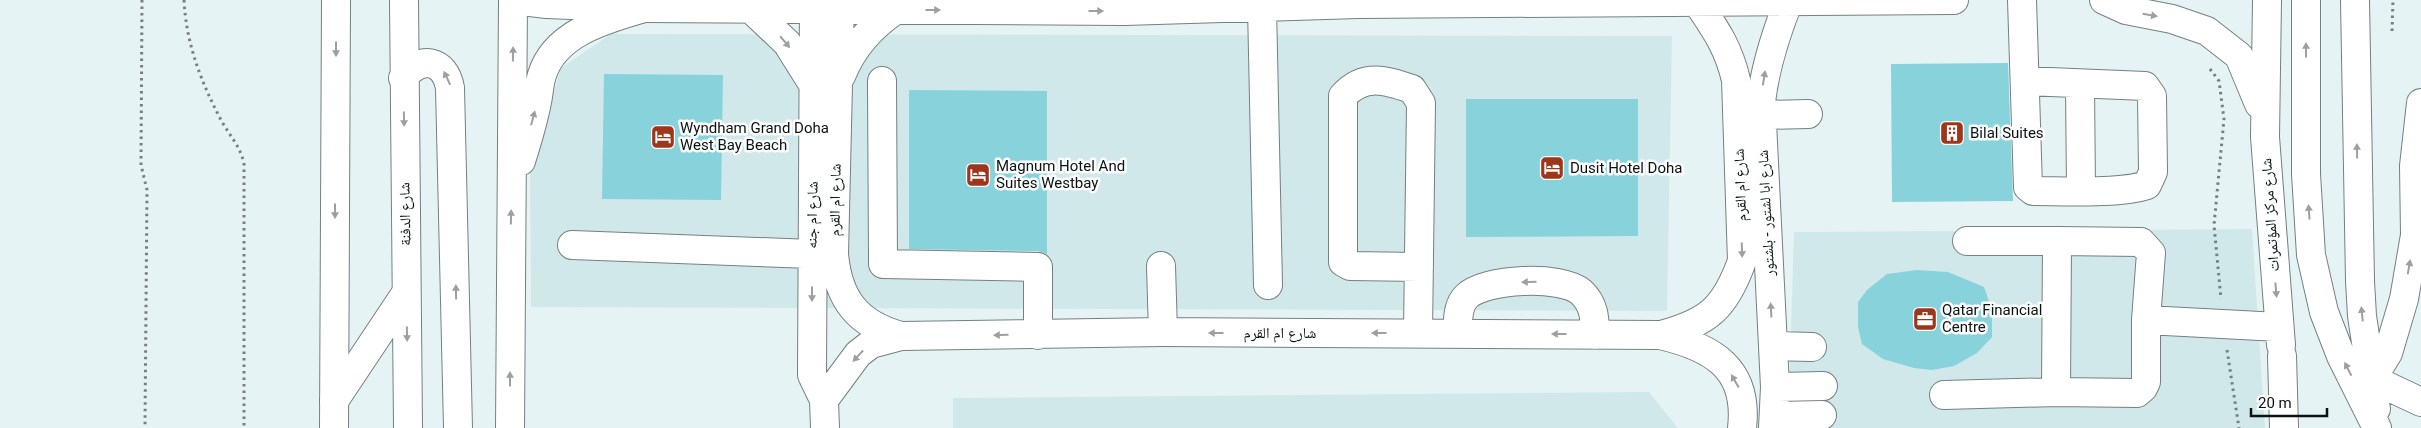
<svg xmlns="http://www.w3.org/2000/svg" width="2421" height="428" font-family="Roboto,'Noto Naskh Arabic',sans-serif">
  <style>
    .built { fill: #d1e8eb }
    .building { fill: #88d2db }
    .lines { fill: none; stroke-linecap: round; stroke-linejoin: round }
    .minor-casing { stroke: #748081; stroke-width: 30 }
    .major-casing { stroke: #748081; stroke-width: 30 }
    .path { stroke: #767f80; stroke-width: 3; stroke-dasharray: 2.5 4; stroke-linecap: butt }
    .minor { stroke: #fff; stroke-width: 28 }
    .major { stroke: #fff; stroke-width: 28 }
    .oneway { fill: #9ea0a0 }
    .labels { text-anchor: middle; stroke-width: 5; stroke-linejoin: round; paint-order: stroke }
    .poi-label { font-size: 15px; fill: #0d1112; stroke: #fcfefe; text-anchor: start }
    .street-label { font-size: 15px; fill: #0d1112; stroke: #fcfefe }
  </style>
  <rect width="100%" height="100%" fill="#e6f3f5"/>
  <!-- built -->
  <path class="built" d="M 611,34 L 1672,36 L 1667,311 L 531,307 L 530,170 L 561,68 Z
    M 2252,229 L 2265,428 L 1788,428 L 1794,232 Z
    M 1649,392 L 1678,428 L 953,428 L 953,398 Z"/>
  <!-- building -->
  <path class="building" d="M 2008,63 L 2013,201 L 1892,202 L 1891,64 Z
    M 604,74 L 723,75 L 721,200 L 602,199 Z
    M 909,90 L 1047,91 L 1047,254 L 1038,251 L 909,249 Z
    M 1466,99 L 1638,99 L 1638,236 L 1466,237 Z
    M 1917,270 L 1948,272 L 1984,287 L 1992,310 L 1992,337 L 1977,353 L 1954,366 L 1932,370 L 1914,368 L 1883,359 L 1862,344 L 1858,327 L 1858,302 L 1867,290 L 1887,274 Z"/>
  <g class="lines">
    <defs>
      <path id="minor" d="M 513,0 L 547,4 L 644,8 L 1124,11 L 1358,4 L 1954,0
        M 814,0 L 812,375 L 824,400 L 825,428
        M 840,0 L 834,254 C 838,299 857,324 901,336
        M 2022,0 L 2028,187 L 2033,191 C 2063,191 2121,194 2147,185 L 2153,172 L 2152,96 L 2145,86 L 2026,81
        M 2104,0 L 2126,10 L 2172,19 L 2207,31 L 2239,56 L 2259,104
        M 2267,0 L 2265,137 L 2281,345
        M 2306,0 L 2306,174 L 2311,255 L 2324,312 L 2341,356 L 2377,428
        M 2355,0 L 2360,281 L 2362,316 L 2376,409
        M 1262,7 L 1268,285
        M 750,8 L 787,43 L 814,86
        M 841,76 C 853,46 871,27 897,9
        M 882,81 L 883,264 L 1038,267 L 1038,335
        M 2080,84 L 2081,190
        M 1761,115 L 1808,114
        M 1967,241 L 2057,241
        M 572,245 L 812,254
        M 1161,266 L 1163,332
        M 2146,320 L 2146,382 L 2143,388 L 2137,393 L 2056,392 L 2057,241 L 2141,242 L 2151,253 L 2146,320 L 2279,327
        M 1418,333 L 1421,103 L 1412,89 C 1385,80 1364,73 1343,96 L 1343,262 L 1350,266 L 1419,267
        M 1457,334 C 1458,322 1457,306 1466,297 C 1484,278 1562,275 1581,292 C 1594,304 1595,318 1595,335
        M 1661,335 C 1709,322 1725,308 1742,261 L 1736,80 C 1728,46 1715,29 1697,2
        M 1773,346 L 1812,347
        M 2372,379 L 2388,353 L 2404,299 L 2415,235 L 2414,166 L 2421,103
        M 2372,379 L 2421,402
        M 1775,387 L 1823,386
        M 1944,395 L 2056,392
        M 824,400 L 858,354 L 871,344 L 901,336 L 1163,332 L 1660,335 C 1712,347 1749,368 1742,428
        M 1774,416 L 1822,415
        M 334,428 L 336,0
        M 1773,428 L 1775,387 L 1761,102 C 1765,67 1775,36 1788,3"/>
      <path id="major" d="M 404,0 L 408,428
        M 403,78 C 420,55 445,59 450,88 L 458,428
        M 521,161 C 527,142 533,122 537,102 C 539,93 539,84 542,75 C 555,32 607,19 644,8
        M 2282,356 L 2284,428
        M 334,401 L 406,293
        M 510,428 L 513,0"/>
    </defs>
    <!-- minor casing -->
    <use href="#minor" class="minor-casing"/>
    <!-- major casing -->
    <use href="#major" class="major-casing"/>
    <!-- path -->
    <path class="path" d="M 142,0 L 141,165 L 147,190 L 145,425
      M 184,0 C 186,43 201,82 221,120 C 229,135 241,147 244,164 L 244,428
      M 2392,31 L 2393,0
      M 2210,69 L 2219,81 L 2224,119 L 2214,225 L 2221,299
      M 2227,350 L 2239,428"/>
    <!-- minor -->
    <use href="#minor" class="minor"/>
    <!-- major -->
    <use href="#major" class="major"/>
  </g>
  <!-- one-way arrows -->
  <defs><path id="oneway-solid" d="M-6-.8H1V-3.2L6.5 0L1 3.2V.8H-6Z" transform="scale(1.25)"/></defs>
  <g class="oneway">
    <use href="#oneway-solid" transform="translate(933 10)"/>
    <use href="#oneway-solid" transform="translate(1096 11)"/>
    <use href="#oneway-solid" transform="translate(2150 15) rotate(10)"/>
    <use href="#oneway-solid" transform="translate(785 42) rotate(50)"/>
    <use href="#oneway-solid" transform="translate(336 49) rotate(90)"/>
    <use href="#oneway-solid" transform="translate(2306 50) rotate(-90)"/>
    <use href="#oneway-solid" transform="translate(513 54) rotate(-89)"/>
    <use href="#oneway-solid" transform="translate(447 78) rotate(-115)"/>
    <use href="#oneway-solid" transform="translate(1764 78) rotate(-81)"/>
    <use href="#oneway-solid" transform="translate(533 118) rotate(-75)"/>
    <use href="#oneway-solid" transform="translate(404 119) rotate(89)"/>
    <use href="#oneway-solid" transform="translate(2357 151) rotate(-91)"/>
    <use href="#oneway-solid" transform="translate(335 211) rotate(90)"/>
    <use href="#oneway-solid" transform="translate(2309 212) rotate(-94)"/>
    <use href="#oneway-solid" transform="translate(511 217) rotate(-89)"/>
    <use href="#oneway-solid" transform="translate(1742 250) rotate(88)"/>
    <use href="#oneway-solid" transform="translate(2409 267) rotate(-80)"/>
    <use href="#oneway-solid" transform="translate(1529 282) rotate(179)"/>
    <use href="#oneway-solid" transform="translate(2276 290) rotate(85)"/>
    <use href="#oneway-solid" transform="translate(456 292) rotate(-91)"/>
    <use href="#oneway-solid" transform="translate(812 294) rotate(90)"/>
    <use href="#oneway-solid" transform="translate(1771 310) rotate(-93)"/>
    <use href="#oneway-solid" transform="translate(2362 314) rotate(-96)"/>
    <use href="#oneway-solid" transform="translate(1216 333) rotate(-180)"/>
    <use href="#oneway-solid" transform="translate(1379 333) rotate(-180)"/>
    <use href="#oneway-solid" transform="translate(407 334) rotate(89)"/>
    <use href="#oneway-solid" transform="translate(1559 334) rotate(-180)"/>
    <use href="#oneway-solid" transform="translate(1001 335) rotate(179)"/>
    <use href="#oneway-solid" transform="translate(858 356) rotate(133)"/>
    <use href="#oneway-solid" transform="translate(2348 369) rotate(-117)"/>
    <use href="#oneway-solid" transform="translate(510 379) rotate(-90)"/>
    <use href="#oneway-solid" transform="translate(1735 381) rotate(-120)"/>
  </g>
  <!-- icons -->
  <defs>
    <symbol id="building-square" viewBox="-11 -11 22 22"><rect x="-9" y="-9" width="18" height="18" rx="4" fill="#9e361b" stroke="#fcfefe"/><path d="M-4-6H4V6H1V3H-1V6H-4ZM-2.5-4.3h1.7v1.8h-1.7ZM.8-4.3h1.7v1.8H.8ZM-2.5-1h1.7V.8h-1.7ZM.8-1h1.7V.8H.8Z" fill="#fff"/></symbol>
    <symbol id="hotel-square" viewBox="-11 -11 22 22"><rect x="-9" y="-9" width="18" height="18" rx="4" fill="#9e361b" stroke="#fcfefe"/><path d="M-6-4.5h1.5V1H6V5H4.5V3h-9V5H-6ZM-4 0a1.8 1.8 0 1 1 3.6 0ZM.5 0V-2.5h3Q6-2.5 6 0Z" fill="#fff"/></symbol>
    <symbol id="office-square" viewBox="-11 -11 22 22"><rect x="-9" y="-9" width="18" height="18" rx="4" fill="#9e361b" stroke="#fcfefe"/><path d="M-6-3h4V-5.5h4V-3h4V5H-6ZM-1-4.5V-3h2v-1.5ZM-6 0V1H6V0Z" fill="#fff"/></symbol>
  </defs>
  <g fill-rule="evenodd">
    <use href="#building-square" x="1938" y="119" width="28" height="28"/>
    <use href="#hotel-square" x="649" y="123" width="28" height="28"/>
    <use href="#hotel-square" x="1538" y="154" width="28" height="28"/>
    <use href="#hotel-square" x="964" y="161" width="28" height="28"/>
    <use href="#office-square" x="1911" y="305" width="28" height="28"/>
  </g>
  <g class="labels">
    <!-- poi labels -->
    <g class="poi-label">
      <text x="680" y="133">Wyndham Grand Doha<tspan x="680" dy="17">West Bay Beach</tspan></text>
      <text x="1970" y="138">Bilal Suites</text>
      <text x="996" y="171">Magnum Hotel And<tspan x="996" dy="17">Suites Westbay</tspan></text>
      <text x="1570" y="173">Dusit Hotel Doha</text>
      <text x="1942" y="315">Qatar Financial<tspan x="1942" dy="17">Centre</tspan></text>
    </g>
    <!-- street labels -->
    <g class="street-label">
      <text transform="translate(1740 185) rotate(-92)" y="5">شارع ام القرم</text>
      <text transform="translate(835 200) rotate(-89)" y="5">شارع ام القرم</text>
      <text transform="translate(1766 213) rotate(-93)" y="5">شارع ابا لشتور - بلشتور</text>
      <text transform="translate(405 214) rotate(-91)" y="5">شارع الدفنة</text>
      <text transform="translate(812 215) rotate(-89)" y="5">شارع ام جنه</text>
      <text transform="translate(2270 215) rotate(-94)" y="5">شارع مركز المؤتمرات</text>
      <text x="1280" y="338">شارع ام القرم</text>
    </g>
  </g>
  <!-- scale -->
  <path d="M2251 408v8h76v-8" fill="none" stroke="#0d1112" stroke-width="2.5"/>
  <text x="2258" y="408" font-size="15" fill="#0d1112" stroke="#fcfefe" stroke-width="4" paint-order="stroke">20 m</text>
</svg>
